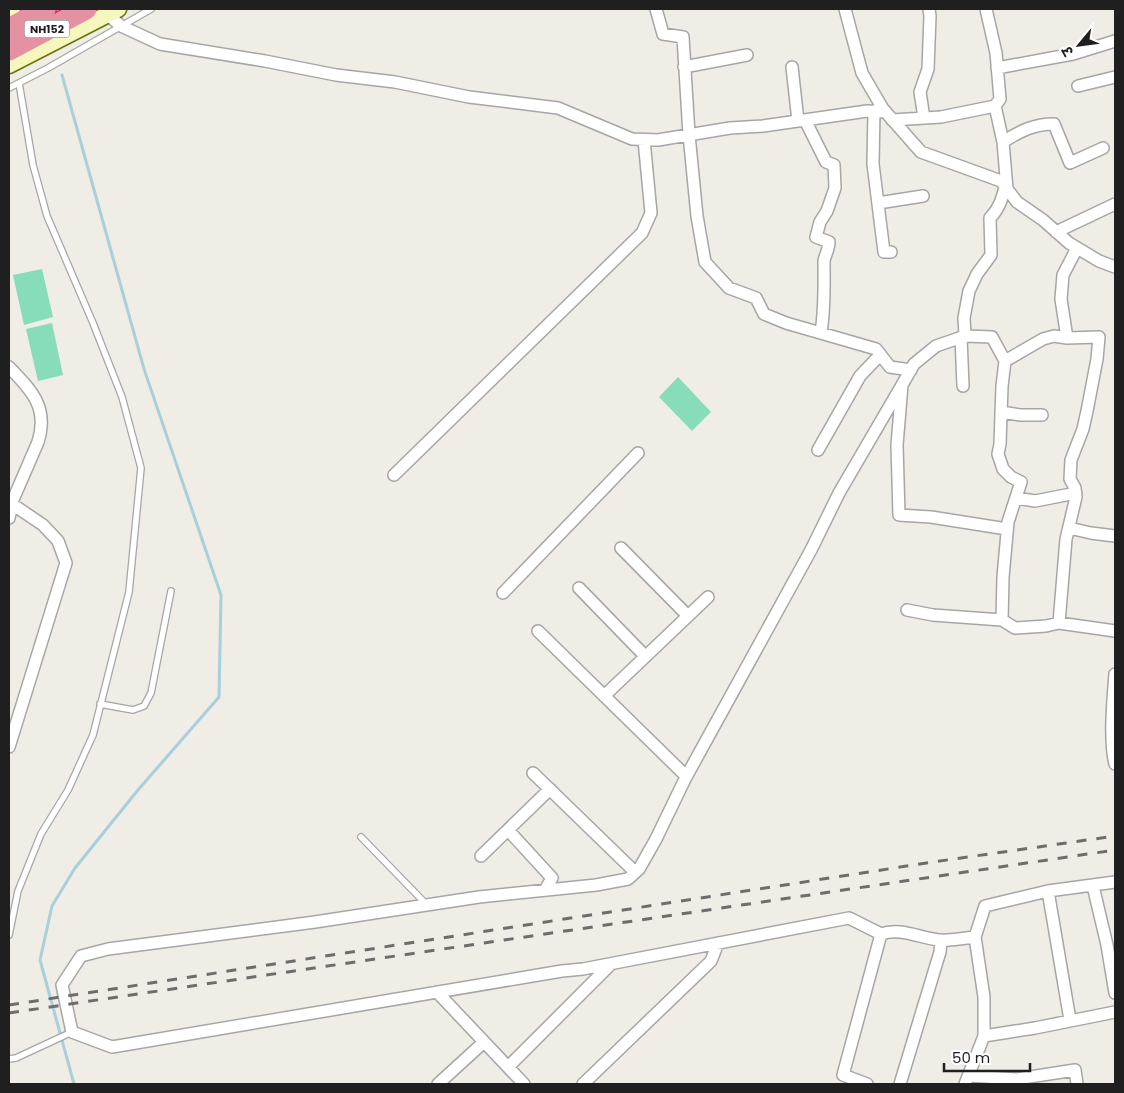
<svg xmlns="http://www.w3.org/2000/svg" width="1124" height="1093" font-family="Poppins,'Noto Sans Devanagari',sans-serif">
  <style>
    .pitch { fill: #87dcba }
    .lines { fill: none; stroke-linecap: round; stroke-linejoin: round }
    .stream { stroke: #a8d0db; stroke-width: 3 }
    .lane-casing { stroke: #a6a6a6; stroke-width: 8 }
    .street-casing { stroke: #a6a6a6; stroke-width: 14 }
    .secondary-casing { stroke: #697309; stroke-width: 19 }
    .highway-casing { stroke: #d52c68; stroke-width: 24 }
    .lane { stroke: #fff; stroke-width: 5.5 }
    .street { stroke: #fff; stroke-width: 11 }
    .secondary { stroke: #f5f7bc; stroke-width: 16 }
    .highway { stroke: #e491a1; stroke-width: 21 }
    .rail { stroke: #6d6d6d; stroke-width: 3; stroke-dasharray: 10 10; stroke-linecap: butt }
    .labels { text-anchor: middle; stroke-width: 4; stroke-linejoin: round; paint-order: stroke }
    .shield { fill: #fff; stroke: #626262; stroke-width: 1 }
    .shield-label { font-size: 11px; font-weight: bold; fill: #1f1f1f }
  </style>
  <rect width="100%" height="100%" fill="#f0ece6"/>
  <!-- pitch -->
  <path class="pitch" d="M 42,269 L 53,317 L 24,325 L 13,275 Z
    M 52,323 L 63,375 L 38,381 L 26,329 Z
    M 678,377 L 711,412 L 692,431 L 659,397 Z"/>
  <g class="lines">
    <!-- stream -->
    <path class="stream" d="M 62,75 L 144,369 L 221,595 L 219,697 L 138,790 L 75,868 L 52,906 L 40,960 L 74,1084"/>
    <defs>
      <path id="lane" d="M 9,88 L 48,68 L 151,9
        M 100,704 L 133,710 L 144,706 L 151,693 L 171,591
        M 361,837 L 427,905
        M 9,935 L 18,891 L 41,834 L 68,790 L 93,735 L 129,592 L 141,468 L 122,397 L 93,323 L 47,216 L 33,165 L 19,83
        M 9,1059 L 16,1058 L 72,1032"/>
      <path id="street" d="M 656,9 L 663,34 L 683,37 L 689,135 L 697,216 L 705,262 L 729,288 L 756,298 L 764,314 L 786,323 L 876,349 L 890,367 L 911,370
        M 845,9 L 862,73 L 883,109 L 921,152 L 1001,181 L 1017,202 L 1043,220 L 1069,243 L 1099,261 L 1115,267
        M 986,9 L 996,53 L 1000,99 L 995,106 L 1003,142 L 1007,189
        M 105,10 L 108,15 L 121,26 L 160,44 L 265,61 L 336,75 L 395,82 L 469,97 L 558,108 L 632,139 L 658,140 L 730,128 L 763,126 L 867,111 L 886,112
        M 684,67 L 747,55
        M 792,67 L 798,121
        M 997,68 L 1073,54 L 1115,41
        M 1078,86 L 1115,77
        M 874,111 L 873,164 L 884,252 L 891,252
        M 924,118 L 920,92 L 928,69 L 930,16 L 929,9
        M 805,120 L 826,162 L 834,165 L 835,188 L 827,211 L 820,222 L 816,237 L 829,242 C 829,249 825,255 824,261 C 824,285 825,308 821,332
        M 892,120 L 941,117 L 995,106
        M 1003,142 C 1020,131 1034,124 1054,124 L 1070,163 L 1103,148
        M 878,203 L 923,196
        M 1056,232 L 1115,204
        M 965,336 L 964,318 L 969,291 L 977,274 L 991,255 L 990,218 C 999,209 1002,199 1005,187
        M 961,337 L 963,386
        M 1067,338 L 1061,299 L 1063,275 L 1077,248
        M 1005,361 L 992,337 L 965,336 L 936,346 L 914,364 L 902,385 L 897,445 L 899,515 L 931,517 L 1007,529
        M 9,367 C 31,390 49,407 38,442 L 9,509
        M 1001,412 L 1020,415 L 1042,415
        M 818,450 L 860,376 L 880,355
        M 394,475 L 642,233 L 651,213 L 644,140
        M 1016,498 L 1035,501 L 1076,493
        M 9,518 L 12,504 L 43,525 L 58,541 L 66,563 L 9,747
        M 1069,528 L 1091,533 L 1115,536
        M 621,548 L 688,616
        M 579,588 L 645,656
        M 503,593 L 638,453
        M 907,610 L 933,615 L 1002,620
        M 1059,623 L 1066,539 L 1076,497 L 1075,488 L 1070,479 L 1071,460 L 1083,429 L 1087,411 L 1097,359 L 1099,337 L 1067,338 L 1054,336 L 1043,339 L 1005,361 L 1002,386 L 1000,444 L 998,454 L 1003,469 L 1011,477 L 1021,482 L 1008,522 L 1003,577 L 1002,620 L 1015,628 L 1046,626 L 1059,623 L 1115,631
        M 538,631 L 686,776
        M 1115,674 C 1113,698 1109,741 1115,764
        M 604,696 L 708,597
        M 533,773 L 635,872
        M 508,830 L 552,878 L 545,890
        M 481,856 L 550,789
        M 1093,886 L 1107,945 L 1115,993
        M 1048,891 L 1070,1020
        M 881,934 L 849,918 L 583,969 L 562,971 L 112,1047 L 72,1032 L 62,985 L 81,956 L 108,949 L 315,922 L 479,897 L 596,885 L 628,879 L 639,869 L 656,839 L 685,779 L 811,550 L 839,493 L 902,385
        M 437,992 L 524,1084
        M 984,1036 L 1035,1028 L 1115,1012
        M 508,1067 L 611,964
        M 969,1076 L 1016,1079 L 1075,1070 L 1077,1084
        M 438,1084 L 484,1042
        M 583,1084 L 711,961 L 718,943
        M 867,1084 L 843,1075 L 881,934 C 900,927 920,938 939,940 C 950,941 963,938 975,937
        M 900,1084 L 940,952 L 941,940
        M 965,1084 L 984,1036 L 984,997 L 975,937 L 985,906 L 1048,891 L 1115,882"/>
      <path id="secondary" d="M 9,10 L 12,9
        M 9,65 L 118,9"/>
      <path id="highway" d="M 9,29 L 45,9
        M 9,50 L 86,9"/>
    </defs>
    <!-- lane casing -->
    <use href="#lane" class="lane-casing"/>
    <!-- street casing -->
    <use href="#street" class="street-casing"/>
    <!-- secondary casing -->
    <use href="#secondary" class="secondary-casing"/>
    <!-- highway casing -->
    <use href="#highway" class="highway-casing"/>
    <!-- lane -->
    <use href="#lane" class="lane"/>
    <!-- street -->
    <use href="#street" class="street"/>
    <!-- secondary -->
    <use href="#secondary" class="secondary"/>
    <!-- highway -->
    <use href="#highway" class="highway"/>
    <!-- rail -->
    <path class="rail" d="M 9,1005 L 933,862 L 1115,836
      M 9,1013 L 1115,850"/>
  </g>
  <g class="labels">
    <!-- shield labels -->
    <rect class="shield" x="24.5" y="20.5" width="45" height="17" rx="4"/>
    <g class="shield-label">
      <text x="47" y="33">NH152</text>
    </g>
  </g>
  <!-- border -->
  <rect width="1124" height="1093" fill="none" stroke="#1f1f1f" stroke-width="20"/>
  <!-- north arrow -->
  <g transform="translate(1079 45) rotate(241)" stroke="#ffffff" stroke-width="4" paint-order="stroke">
  <path d="M0-4L9 19L0 12L-9 19Z" fill="#1f1f1f"/>
  <text y="-8" font-size="14" font-weight="bold" text-anchor="middle" fill="#1f1f1f">उ</text>
  </g>
  <!-- scale -->
  <path d="M944 1063v8h86v-8" fill="none" stroke="#1f1f1f" stroke-width="2.5"/>
  <text x="952" y="1063" font-size="15" fill="#1f1f1f" stroke="#ffffff" stroke-width="4" paint-order="stroke">50 m</text>
</svg>
